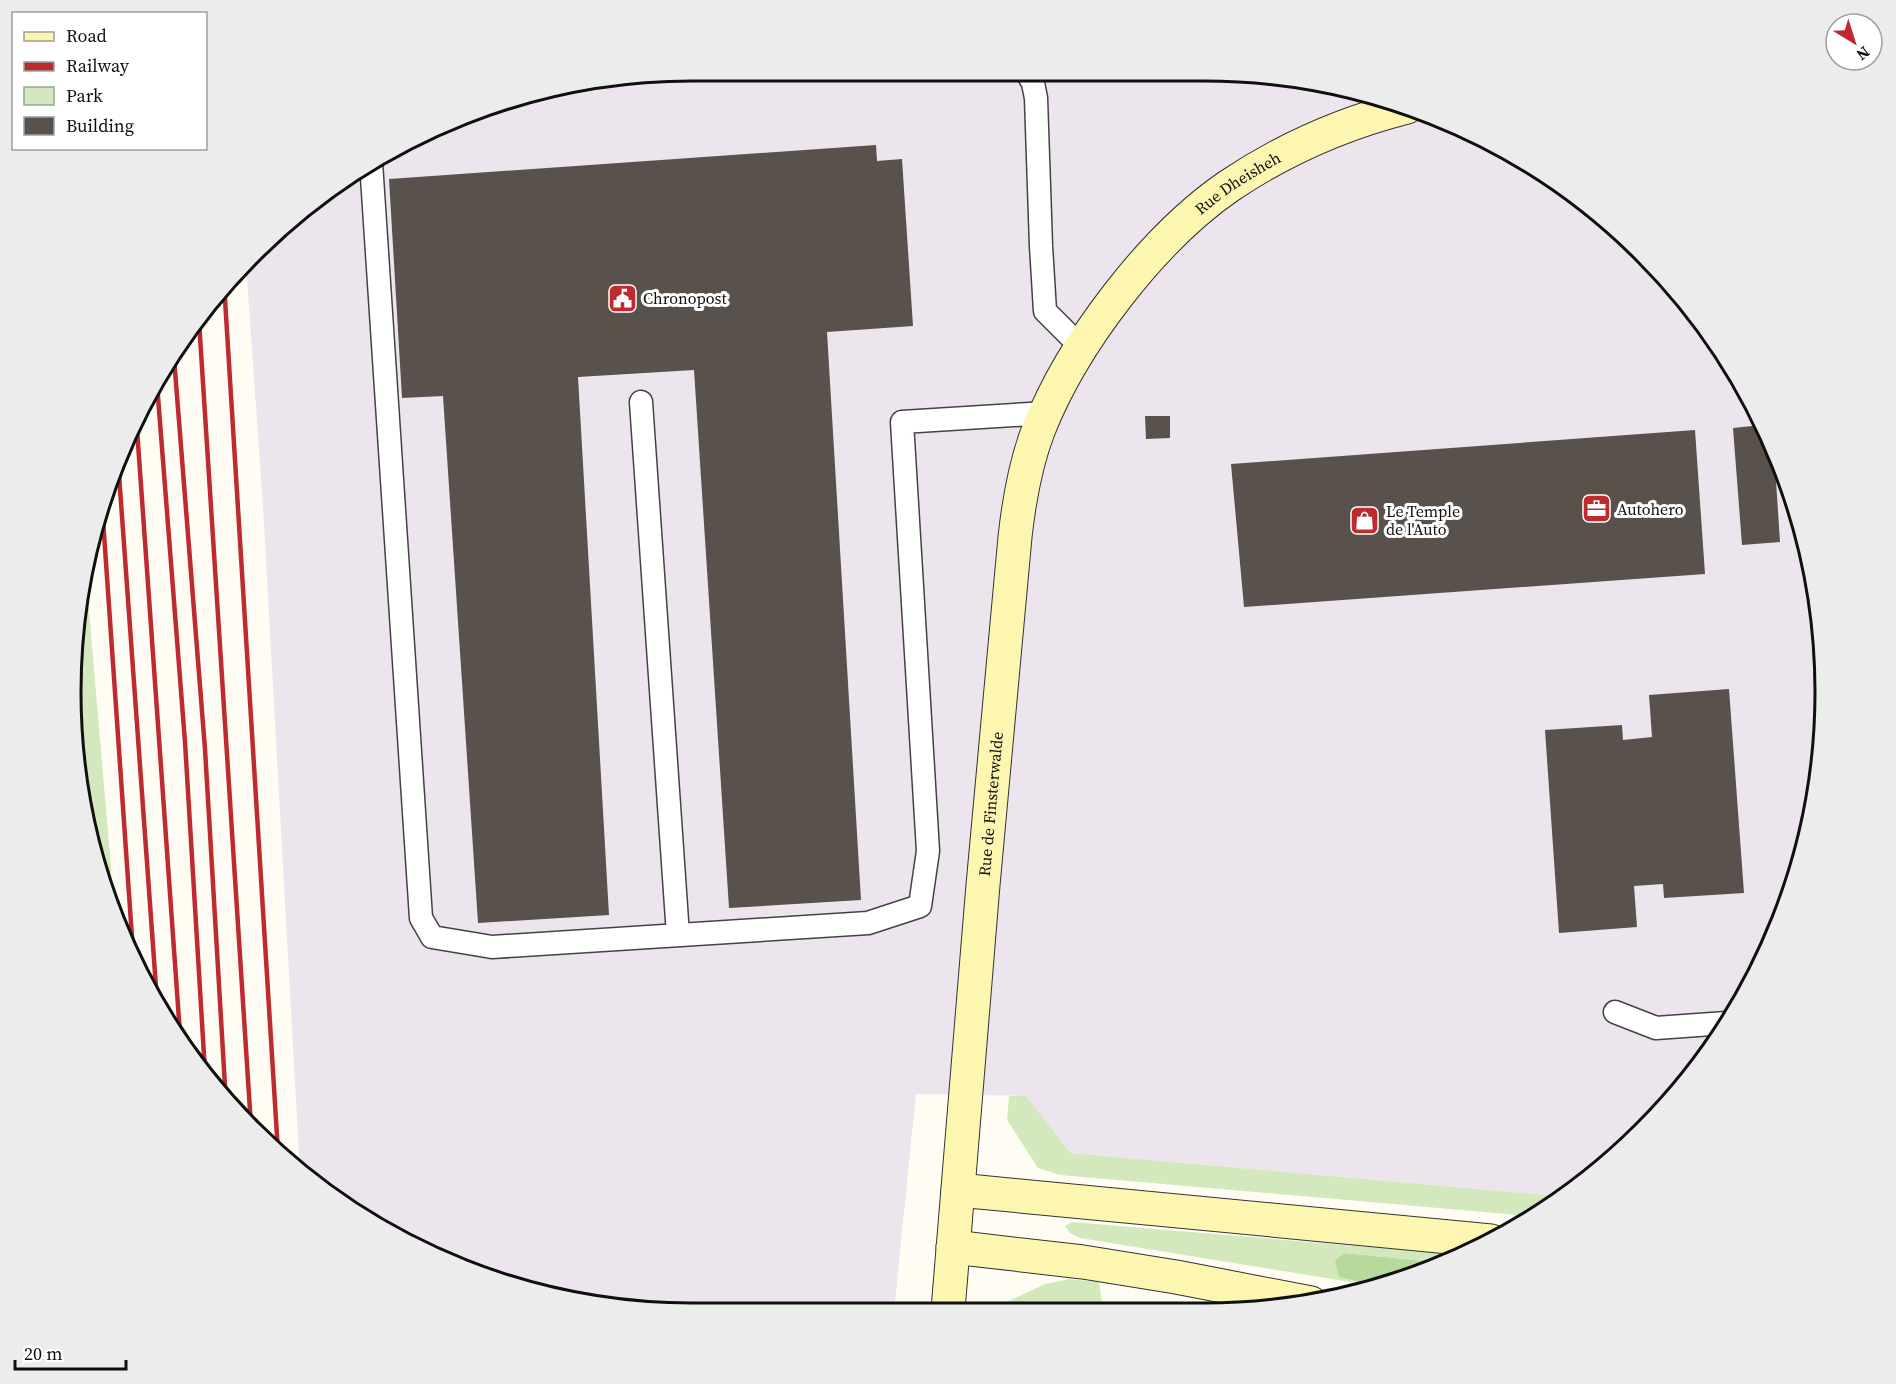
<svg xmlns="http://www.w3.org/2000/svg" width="1896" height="1384" font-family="'Source Serif 4',serif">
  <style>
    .industrial { fill: #ede5ee }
    .green { fill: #d3e9bd }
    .forest { fill: #b6d99c }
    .building { fill: #58514c }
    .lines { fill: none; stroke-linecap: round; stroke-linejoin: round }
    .lane-casing { stroke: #434343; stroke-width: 25 }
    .secondary-casing { stroke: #323232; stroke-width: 35 }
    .lane { stroke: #fff; stroke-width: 22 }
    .secondary { stroke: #fcf6b0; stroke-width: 33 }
    .rail { stroke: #bd2b2e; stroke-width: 4.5 }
    .labels { text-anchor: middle; stroke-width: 6; stroke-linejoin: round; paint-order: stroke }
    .street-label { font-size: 16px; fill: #101010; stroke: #fff }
    .poi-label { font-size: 16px; fill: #101010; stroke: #fff; text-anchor: start }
    .rim { fill: none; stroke: #101010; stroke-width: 3 }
  </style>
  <rect width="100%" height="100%" fill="#fffdf3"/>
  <!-- industrial -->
  <path class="industrial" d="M 692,71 L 1204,71 L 1326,83 L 1442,118 L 1515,154 L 1614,225 L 1671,282 L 1742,382 L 1793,493 L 1820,611 L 1824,733 L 1804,853 L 1761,967 L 1697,1071 L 1614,1159 L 1558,1196 L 1071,1153 L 1026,1096 L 916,1094 L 894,1311 L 652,1312 L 531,1292 L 417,1250 L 313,1185 L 300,1173 L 263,506 L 246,264 L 347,175 L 454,118 L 531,92 Z"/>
  <!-- green -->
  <path class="green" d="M 85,564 L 111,867 L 113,910 L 92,853 L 76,773 L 76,611 Z
    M 1009,1096 L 1026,1096 L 1071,1153 L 1558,1196 L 1529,1216 L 1060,1175 L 1038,1168 L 1025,1148 L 1007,1120 Z
    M 1072,1222 L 1464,1255 L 1444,1263 L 1344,1253 L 1339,1277 L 1369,1285 L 1080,1238 L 1070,1233 L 1065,1226 Z
    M 1069,1279 L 1099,1282 L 1103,1309 L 989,1310 L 1045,1284 Z"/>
  <!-- forest -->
  <path class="forest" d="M 1344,1253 L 1444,1263 L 1379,1287 L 1339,1277 L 1335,1261 Z"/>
  <!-- building -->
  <path class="building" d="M 876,145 L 877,161 L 902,159 L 913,326 L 827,332 L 861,900 L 729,908 L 694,370 L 578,377 L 609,915 L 478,923 L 443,396 L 402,398 L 389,179 Z
    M 1145,416 L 1170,416 L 1170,438 L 1146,439 Z
    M 1762,425 L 1774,450 L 1780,542 L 1742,545 L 1733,428 Z
    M 1695,430 L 1705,574 L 1244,607 L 1231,464 Z
    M 1729,689 L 1744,893 L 1664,898 L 1663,884 L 1634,886 L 1637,927 L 1559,933 L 1545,730 L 1622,725 L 1623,740 L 1652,737 L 1649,695 Z"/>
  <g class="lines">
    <defs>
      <path id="lane" d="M 1026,71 L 1033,83 L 1036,98 L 1041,246 L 1045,311 L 1082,348
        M 371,162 L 421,918 L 432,937 L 492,947 L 868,923 L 920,906 L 928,851 L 902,422 L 1046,413
        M 641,402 L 678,935
        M 1615,1012 L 1656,1028 L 1726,1023"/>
      <g id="secondary">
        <path d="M 958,1190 L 1491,1241"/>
        <path d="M 953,1247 L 1083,1262 L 1176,1277 L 1311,1303"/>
        <path id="s1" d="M 948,1310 L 983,885 L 1015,537 C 1019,501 1025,465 1038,431 C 1072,344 1152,239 1229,186 C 1284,149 1344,123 1407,107"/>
      </g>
    </defs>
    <!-- lane casing -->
    <use href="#lane" class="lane-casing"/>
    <!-- secondary casing -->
    <use href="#secondary" class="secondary-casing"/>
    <!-- lane -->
    <use href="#lane" class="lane"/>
    <!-- secondary -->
    <use href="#secondary" class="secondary"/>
    <!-- rail -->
    <path class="rail" d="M 224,283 L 278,1152
      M 199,321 L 251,1126
      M 174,358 L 205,749 L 226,1103
      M 157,384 L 185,742 L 205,1072
      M 136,415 L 180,1034
      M 118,461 L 157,1001
      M 102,505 L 134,966"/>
  </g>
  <!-- icons -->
  <defs>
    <symbol id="civic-square" viewBox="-11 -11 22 22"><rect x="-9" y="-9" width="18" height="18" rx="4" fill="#bd2b2e" stroke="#fff"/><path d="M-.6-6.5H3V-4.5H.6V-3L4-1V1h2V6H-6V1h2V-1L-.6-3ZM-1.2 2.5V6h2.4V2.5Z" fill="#fff"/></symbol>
    <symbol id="office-square" viewBox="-11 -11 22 22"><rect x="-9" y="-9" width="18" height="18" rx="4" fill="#bd2b2e" stroke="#fff"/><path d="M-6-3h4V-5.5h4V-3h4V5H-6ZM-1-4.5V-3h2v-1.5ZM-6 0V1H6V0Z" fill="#fff"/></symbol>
    <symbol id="shop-square" viewBox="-11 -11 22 22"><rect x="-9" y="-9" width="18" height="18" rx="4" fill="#bd2b2e" stroke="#fff"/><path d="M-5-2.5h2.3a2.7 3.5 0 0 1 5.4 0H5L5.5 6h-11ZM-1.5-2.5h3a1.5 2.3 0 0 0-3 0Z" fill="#fff"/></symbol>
  </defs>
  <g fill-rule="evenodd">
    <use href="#civic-square" x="606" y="282" width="33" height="33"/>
    <use href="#office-square" x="1580" y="492" width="33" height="33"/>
    <use href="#shop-square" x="1348" y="504" width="33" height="33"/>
  </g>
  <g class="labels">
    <!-- street labels -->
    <g class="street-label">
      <text dy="6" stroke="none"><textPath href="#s1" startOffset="1208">Rue Dheisheh</textPath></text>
      <text dy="6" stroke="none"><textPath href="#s1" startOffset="508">Rue de Finsterwalde</textPath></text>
    </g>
    <!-- poi labels -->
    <g class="poi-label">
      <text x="643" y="304">Chronopost</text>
      <text x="1617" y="515">Autohero</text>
      <text x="1386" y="517">Le Temple<tspan x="1386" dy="18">de l'Auto</tspan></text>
    </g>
  </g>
  <!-- crop -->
  <path d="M0 0H1896V1384H0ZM692 81H1204A611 611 0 0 1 1815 692V692A611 611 0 0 1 1204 1303H692A611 611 0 0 1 81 692V692A611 611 0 0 1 692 81Z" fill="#ececec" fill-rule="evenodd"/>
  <path class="rim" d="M692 81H1204A611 611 0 0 1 1815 692V692A611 611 0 0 1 1204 1303H692A611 611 0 0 1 81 692V692A611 611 0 0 1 692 81Z"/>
  <!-- legend -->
  <rect x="12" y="12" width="195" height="138" fill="#ffffff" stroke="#9f9f9f" stroke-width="1.5"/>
  <rect x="24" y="32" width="30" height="9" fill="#fcf6b0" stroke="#9f9f9f" stroke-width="1.5"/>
  <text x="66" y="42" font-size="18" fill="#101010">Road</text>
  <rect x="24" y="62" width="30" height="9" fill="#bd2b2e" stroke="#9f9f9f" stroke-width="1.5"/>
  <text x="66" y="72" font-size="18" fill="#101010">Railway</text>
  <rect x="24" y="87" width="30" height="18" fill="#d3e9bd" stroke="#9f9f9f" stroke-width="1.5"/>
  <text x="66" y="102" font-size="18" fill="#101010">Park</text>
  <rect x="24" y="117" width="30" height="18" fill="#58514c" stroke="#9f9f9f" stroke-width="1.5"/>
  <text x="66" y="132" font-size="18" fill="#101010">Building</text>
  <!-- north arrow -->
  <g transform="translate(1854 42) rotate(142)"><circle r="28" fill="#ffffff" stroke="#9f9f9f" stroke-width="1.5"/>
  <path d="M0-4.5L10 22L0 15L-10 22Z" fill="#bd2b2e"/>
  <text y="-9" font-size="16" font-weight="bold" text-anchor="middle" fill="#101010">N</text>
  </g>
  <!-- scale -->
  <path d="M15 1360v9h111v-9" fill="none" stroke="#101010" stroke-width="3"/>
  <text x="24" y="1360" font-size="18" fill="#101010" stroke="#ffffff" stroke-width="4.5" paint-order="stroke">20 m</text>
</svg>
